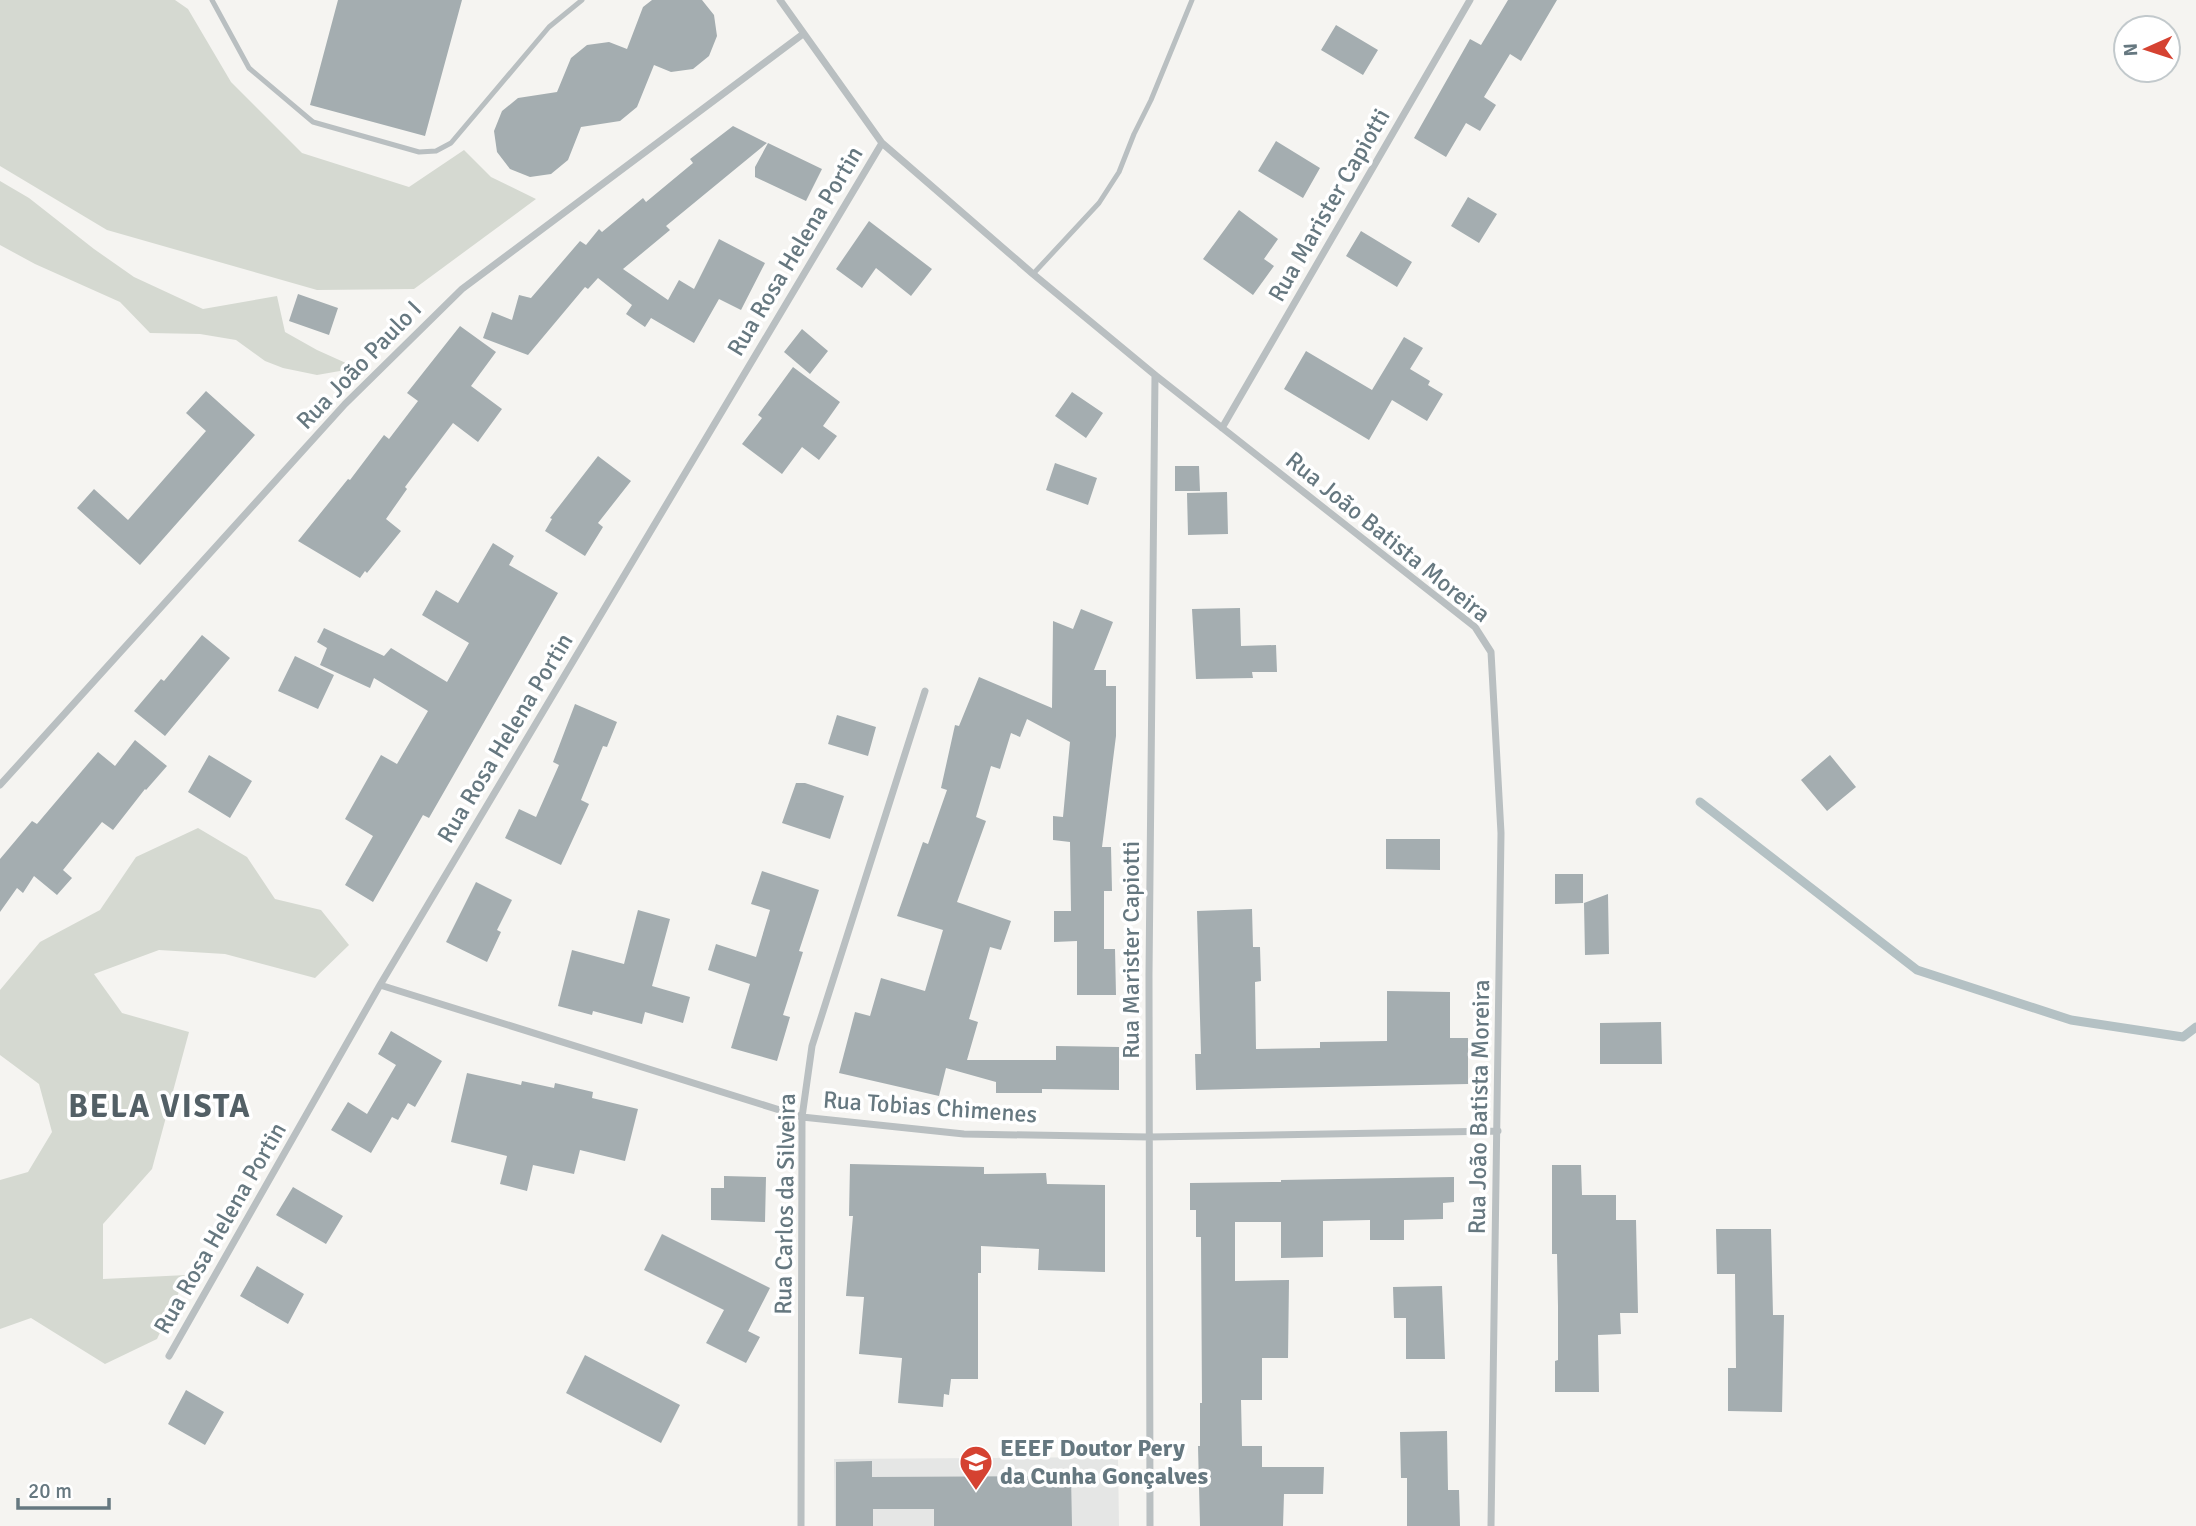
<svg xmlns="http://www.w3.org/2000/svg" width="2196" height="1526" font-family="Signika,sans-serif">
  <style>
    .built { fill: #e5e6e5 }
    .green { fill: #d5d9d1 }
    .lines { fill: none; stroke-linecap: round; stroke-linejoin: round }
    .stream { stroke: #b4c1c4; stroke-width: 9 }
    .building { fill: #a4adb0 }
    .service { stroke: #b9bfc1; stroke-width: 5 }
    .minor { stroke: #b9bfc1; stroke-width: 7 }
    .labels { text-anchor: middle; stroke-width: 7; stroke-linejoin: round; paint-order: stroke }
    .street-label { font-size: 24px; fill: #667880; stroke: #fff }
    .poi-label { font-size: 24px; font-weight: bold; fill: #667880; stroke: #fff; text-anchor: start }
    .district-label { font-size: 32px; font-weight: bold; letter-spacing: 2px; fill: #536066; stroke: #fff }
  </style>
  <rect width="100%" height="100%" fill="#f5f4f1"/>
  <!-- built -->
  <path class="built" d="M 1118,1457 L 1119,1526 L 835,1526 L 834,1459 Z"/>
  <!-- green -->
  <path class="green" d="M 0,0 L 175,0 L 188,9 L 231,82 L 302,153 L 409,187 L 464,150 L 491,177 L 536,199 L 414,289 L 317,290 L 107,230 L 0,166 Z
    M 0,181 L 29,198 L 94,249 L 134,277 L 203,309 L 277,296 L 285,332 L 317,350 L 357,368 L 317,375 L 283,368 L 265,361 L 236,340 L 200,334 L 150,333 L 120,302 L 35,264 L 0,245 Z
    M 198,828 L 247,857 L 275,899 L 321,910 L 349,945 L 315,978 L 225,954 L 159,950 L 94,974 L 122,1013 L 189,1032 L 152,1169 L 103,1224 L 103,1279 L 187,1275 L 157,1339 L 105,1364 L 31,1318 L 0,1329 L 0,1180 L 28,1172 L 52,1132 L 39,1084 L 0,1055 L 0,990 L 40,942 L 100,910 L 136,857 Z"/>
  <g class="lines">
    <!-- stream -->
    <path class="stream" d="M 1700,802 L 1917,970 L 2071,1020 L 2183,1037 L 2196,1027"/>
  </g>
  <!-- building -->
  <path class="building" d="M 338,0 L 462,0 L 425,136 L 310,105 Z
    M 652,0 L 702,0 L 714,15 L 717,36 L 709,56 L 693,69 L 671,72 L 654,65 L 637,107 L 620,121 L 581,127 L 568,160 L 551,174 L 530,177 L 510,169 L 497,152 L 494,131 L 502,111 L 518,98 L 557,92 L 571,58 L 587,45 L 609,42 L 627,49 L 643,7 Z
    M 1508,0 L 1557,0 L 1521,61 L 1510,54 L 1484,97 L 1496,105 L 1480,131 L 1466,123 L 1446,157 L 1414,138 L 1470,39 L 1481,45 Z
    M 1336,25 L 1378,50 L 1363,75 L 1321,50 Z
    M 733,126 L 767,143 L 666,226 L 670,230 L 623,269 L 668,300 L 679,280 L 694,289 L 719,239 L 765,263 L 741,310 L 719,299 L 694,343 L 651,318 L 645,327 L 626,314 L 632,305 L 598,278 L 588,289 L 585,287 L 528,355 L 483,338 L 492,312 L 512,320 L 519,295 L 531,298 L 580,241 L 586,245 L 599,229 L 602,232 L 643,198 L 646,202 L 693,163 L 690,159 Z
    M 1276,141 L 1320,168 L 1303,198 L 1258,171 Z
    M 768,143 L 822,169 L 806,201 L 755,177 L 755,167 Z
    M 1468,197 L 1497,214 L 1479,243 L 1451,226 Z
    M 1239,210 L 1278,239 L 1264,259 L 1274,266 L 1253,295 L 1203,259 Z
    M 869,221 L 932,269 L 911,296 L 876,268 L 862,288 L 836,269 Z
    M 1361,231 L 1412,262 L 1397,287 L 1346,256 Z
    M 298,294 L 338,308 L 329,335 L 289,321 Z
    M 460,326 L 496,352 L 471,386 L 502,409 L 478,442 L 453,423 L 405,487 L 407,489 L 386,519 L 401,531 L 367,573 L 365,571 L 360,578 L 298,541 L 348,479 L 350,480 L 384,435 L 389,439 L 418,401 L 407,393 Z
    M 802,329 L 828,351 L 810,374 L 784,352 Z
    M 1404,337 L 1423,348 L 1410,369 L 1430,381 L 1428,385 L 1443,394 L 1427,421 L 1392,400 L 1369,440 L 1284,389 L 1306,351 L 1372,390 Z
    M 793,367 L 840,402 L 823,426 L 837,436 L 819,460 L 802,447 L 782,474 L 742,444 L 762,418 L 758,415 Z
    M 206,391 L 255,435 L 140,565 L 77,508 L 94,489 L 128,520 L 206,431 L 186,413 Z
    M 1072,392 L 1103,413 L 1086,438 L 1055,416 Z
    M 598,456 L 631,481 L 598,523 L 603,527 L 585,556 L 545,531 L 552,519 L 550,518 Z
    M 1055,463 L 1097,478 L 1088,505 L 1046,490 Z
    M 1175,466 L 1199,466 L 1200,491 L 1175,491 Z
    M 1227,492 L 1228,534 L 1188,535 L 1187,493 Z
    M 493,543 L 514,556 L 509,565 L 558,593 L 429,818 L 423,815 L 373,902 L 345,885 L 373,836 L 345,819 L 381,755 L 397,764 L 428,711 L 374,678 L 370,688 L 320,665 L 327,648 L 317,642 L 324,628 L 384,656 L 391,648 L 447,682 L 469,643 L 422,615 L 436,590 L 458,603 Z
    M 1240,608 L 1241,646 L 1276,645 L 1277,672 L 1252,672 L 1253,678 L 1196,679 L 1192,609 Z
    M 1081,609 L 1113,622 L 1094,670 L 1106,670 L 1106,686 L 1116,686 L 1116,736 L 1102,847 L 1111,847 L 1112,891 L 1104,891 L 1104,949 L 1115,949 L 1116,995 L 1077,995 L 1077,941 L 1054,942 L 1054,911 L 1071,911 L 1070,842 L 1053,840 L 1053,816 L 1063,817 L 1070,742 L 1027,719 L 1020,737 L 1011,733 L 1000,769 L 991,766 L 976,817 L 986,821 L 957,902 L 1011,921 L 1001,950 L 990,947 L 969,1019 L 978,1022 L 967,1060 L 1056,1060 L 1056,1046 L 1119,1047 L 1119,1090 L 1042,1089 L 1042,1093 L 996,1093 L 996,1082 L 946,1068 L 939,1096 L 839,1073 L 855,1012 L 870,1016 L 881,978 L 925,991 L 943,930 L 897,916 L 923,842 L 928,844 L 947,790 L 941,788 L 955,725 L 959,726 L 979,677 L 1052,708 L 1053,621 L 1073,629 Z
    M 202,635 L 230,658 L 165,736 L 134,711 L 161,679 L 164,681 Z
    M 295,656 L 334,675 L 318,709 L 278,691 Z
    M 575,704 L 617,722 L 607,747 L 603,746 L 581,800 L 589,804 L 561,865 L 505,838 L 519,809 L 536,817 L 559,765 L 553,762 Z
    M 837,715 L 876,727 L 868,756 L 828,744 Z
    M 135,740 L 167,766 L 146,790 L 145,789 L 113,830 L 102,822 L 63,870 L 72,878 L 57,895 L 34,876 L 23,893 L 17,888 L 0,912 L 0,859 L 32,821 L 37,824 L 98,752 L 115,766 Z
    M 209,755 L 252,781 L 230,818 L 188,792 Z
    M 1830,755 L 1856,787 L 1827,811 L 1801,780 Z
    M 796,783 L 805,783 L 844,796 L 830,839 L 782,823 Z
    M 1386,839 L 1440,839 L 1440,870 L 1386,869 Z
    M 762,871 L 819,890 L 799,951 L 803,952 L 783,1015 L 790,1017 L 777,1061 L 731,1048 L 750,984 L 708,970 L 716,944 L 756,957 L 770,910 L 751,904 Z
    M 1555,874 L 1583,874 L 1583,903 L 1555,904 Z
    M 476,882 L 512,900 L 497,930 L 501,932 L 487,962 L 446,942 Z
    M 1608,894 L 1609,954 L 1585,955 L 1584,903 Z
    M 1252,909 L 1253,947 L 1260,947 L 1261,981 L 1255,982 L 1256,1049 L 1320,1048 L 1320,1042 L 1387,1041 L 1387,991 L 1450,992 L 1450,1038 L 1468,1038 L 1468,1084 L 1196,1090 L 1195,1054 L 1201,1054 L 1197,911 Z
    M 638,910 L 670,919 L 652,986 L 690,997 L 683,1023 L 645,1012 L 642,1024 L 593,1011 L 592,1015 L 558,1006 L 572,950 L 624,964 Z
    M 1661,1022 L 1662,1064 L 1600,1064 L 1600,1023 Z
    M 391,1031 L 442,1061 L 415,1107 L 408,1103 L 398,1120 L 392,1117 L 371,1153 L 331,1130 L 348,1102 L 367,1114 L 396,1065 L 378,1054 Z
    M 467,1073 L 521,1085 L 522,1081 L 554,1088 L 555,1083 L 593,1092 L 592,1098 L 638,1109 L 625,1161 L 580,1150 L 574,1174 L 533,1165 L 527,1191 L 500,1184 L 507,1156 L 451,1142 Z
    M 850,1164 L 984,1167 L 984,1174 L 1046,1173 L 1047,1184 L 1105,1185 L 1105,1272 L 1038,1270 L 1039,1249 L 981,1246 L 981,1273 L 978,1273 L 978,1379 L 951,1379 L 949,1395 L 944,1394 L 943,1407 L 898,1403 L 902,1358 L 859,1354 L 864,1297 L 846,1296 L 853,1216 L 849,1216 Z
    M 1552,1165 L 1581,1165 L 1582,1195 L 1616,1195 L 1616,1220 L 1636,1220 L 1638,1313 L 1620,1313 L 1621,1334 L 1598,1335 L 1599,1392 L 1555,1392 L 1555,1361 L 1558,1360 L 1558,1306 L 1557,1254 L 1552,1254 Z
    M 724,1176 L 766,1177 L 765,1222 L 711,1220 L 711,1188 L 724,1188 Z
    M 1454,1177 L 1454,1202 L 1443,1203 L 1443,1219 L 1404,1220 L 1404,1240 L 1370,1240 L 1370,1220 L 1323,1221 L 1323,1257 L 1281,1258 L 1281,1222 L 1235,1222 L 1235,1281 L 1289,1280 L 1288,1358 L 1262,1358 L 1262,1400 L 1241,1400 L 1242,1446 L 1262,1446 L 1262,1467 L 1324,1467 L 1323,1494 L 1284,1494 L 1283,1526 L 1200,1526 L 1198,1446 L 1200,1446 L 1200,1403 L 1202,1403 L 1201,1237 L 1196,1237 L 1196,1210 L 1190,1210 L 1190,1183 L 1281,1182 L 1281,1180 Z
    M 293,1187 L 343,1216 L 326,1244 L 276,1215 Z
    M 1716,1229 L 1771,1229 L 1773,1315 L 1784,1315 L 1782,1412 L 1728,1411 L 1728,1368 L 1736,1368 L 1735,1274 L 1717,1274 Z
    M 662,1234 L 770,1288 L 748,1331 L 760,1337 L 746,1363 L 706,1343 L 724,1310 L 644,1270 Z
    M 257,1266 L 304,1294 L 288,1324 L 240,1296 Z
    M 1442,1286 L 1445,1359 L 1406,1359 L 1406,1318 L 1394,1318 L 1393,1287 Z
    M 585,1355 L 680,1405 L 661,1443 L 566,1393 Z
    M 186,1390 L 224,1412 L 205,1445 L 168,1424 Z
    M 1447,1431 L 1448,1490 L 1459,1490 L 1460,1526 L 1407,1526 L 1407,1478 L 1401,1478 L 1400,1432 Z
    M 872,1461 L 872,1477 L 1071,1476 L 1072,1526 L 934,1526 L 934,1509 L 873,1509 L 873,1526 L 836,1526 L 836,1462 Z"/>
  <g class="lines">
    <!-- service -->
    <path class="service" d="M 212,0 L 249,68 L 313,122 L 419,152 L 436,151 L 451,143 L 549,27 L 582,0
      M 1033,274 L 1099,203 L 1119,172 L 1134,134 L 1151,100 L 1192,0"/>
    <!-- minor -->
    <path class="minor" d="M 780,0 L 882,143 L 1033,274 L 1155,375 L 1475,627 L 1491,652 L 1501,833 L 1491,1526
      M 1222,428 L 1470,0
      M 0,785 L 345,404 L 462,289 L 803,34
      M 380,985 L 802,1117 L 964,1134 L 1149,1137 L 1498,1131
      M 169,1356 L 380,985 L 882,143
      M 801,1526 L 802,1117 L 812,1046 L 925,691
      M 1150,1526 L 1149,975 L 1155,375"/>
  </g>
  <!-- icons -->
  <defs>
    <symbol id="school-pin" viewBox="-11 -11 22 30"><path d="M0 17L-7.5 6A9.5 9.5 0 1 1 7.5 6Z" fill="#d54231" stroke="#fff"/><path d="M0-5L7-2L0 1L-7-2ZM-4 1L0 2.5L4 1V4Q0 6-4 4Z" fill="#fff"/></symbol>
  </defs>
  <g fill-rule="evenodd">
    <use href="#school-pin" x="957" y="1443" width="38" height="52"/>
  </g>
  <g class="labels">
    <!-- street labels -->
    <g class="street-label">
      <text transform="translate(1329 205) rotate(-60)" y="8">Rua Marister Capiotti</text>
      <text transform="translate(795 251) rotate(-59)" y="8">Rua Rosa Helena Portin</text>
      <text transform="translate(359 365) rotate(-46)" y="8">Rua João Paulo I</text>
      <text transform="translate(1388 537) rotate(39)" y="8">Rua João Batista Moreira</text>
      <text transform="translate(505 738) rotate(-59)" y="8">Rua Rosa Helena Portin</text>
      <text transform="translate(1131 950) rotate(-90)" y="8">Rua Marister Capiotti</text>
      <text transform="translate(930 1107) rotate(4)" y="8">Rua Tobias Chimenes</text>
      <text transform="translate(1479 1107) rotate(-89)" y="8">Rua João Batista Moreira</text>
      <text transform="translate(785 1204) rotate(-89)" y="8">Rua Carlos da Silveira</text>
      <text transform="translate(220 1228) rotate(-60)" y="8">Rua Rosa Helena Portin</text>
    </g>
    <!-- poi labels -->
    <g class="poi-label">
      <text x="1000" y="1456">EEEF Doutor Pery<tspan x="1000" dy="28">da Cunha Gonçalves</tspan></text>
    </g>
    <!-- district labels -->
    <g class="district-label">
      <text x="160" y="1117">BELA VISTA</text>
    </g>
  </g>
  <!-- north arrow -->
  <g transform="translate(2147 49) rotate(267)"><circle r="33" fill="#ffffff" stroke="#c2c9cc" stroke-width="2"/>
  <path d="M0-5L12 26L0 18L-12 26Z" fill="#d54231"/>
  <text y="-10" font-size="19" font-weight="bold" text-anchor="middle" fill="#667880">N</text>
  </g>
  <!-- scale -->
  <path d="M18 1498v10h91v-10" fill="none" stroke="#667880" stroke-width="3.5"/>
  <text x="28" y="1498" font-size="21" fill="#667880" stroke="#ffffff" stroke-width="5" paint-order="stroke">20 m</text>
</svg>
